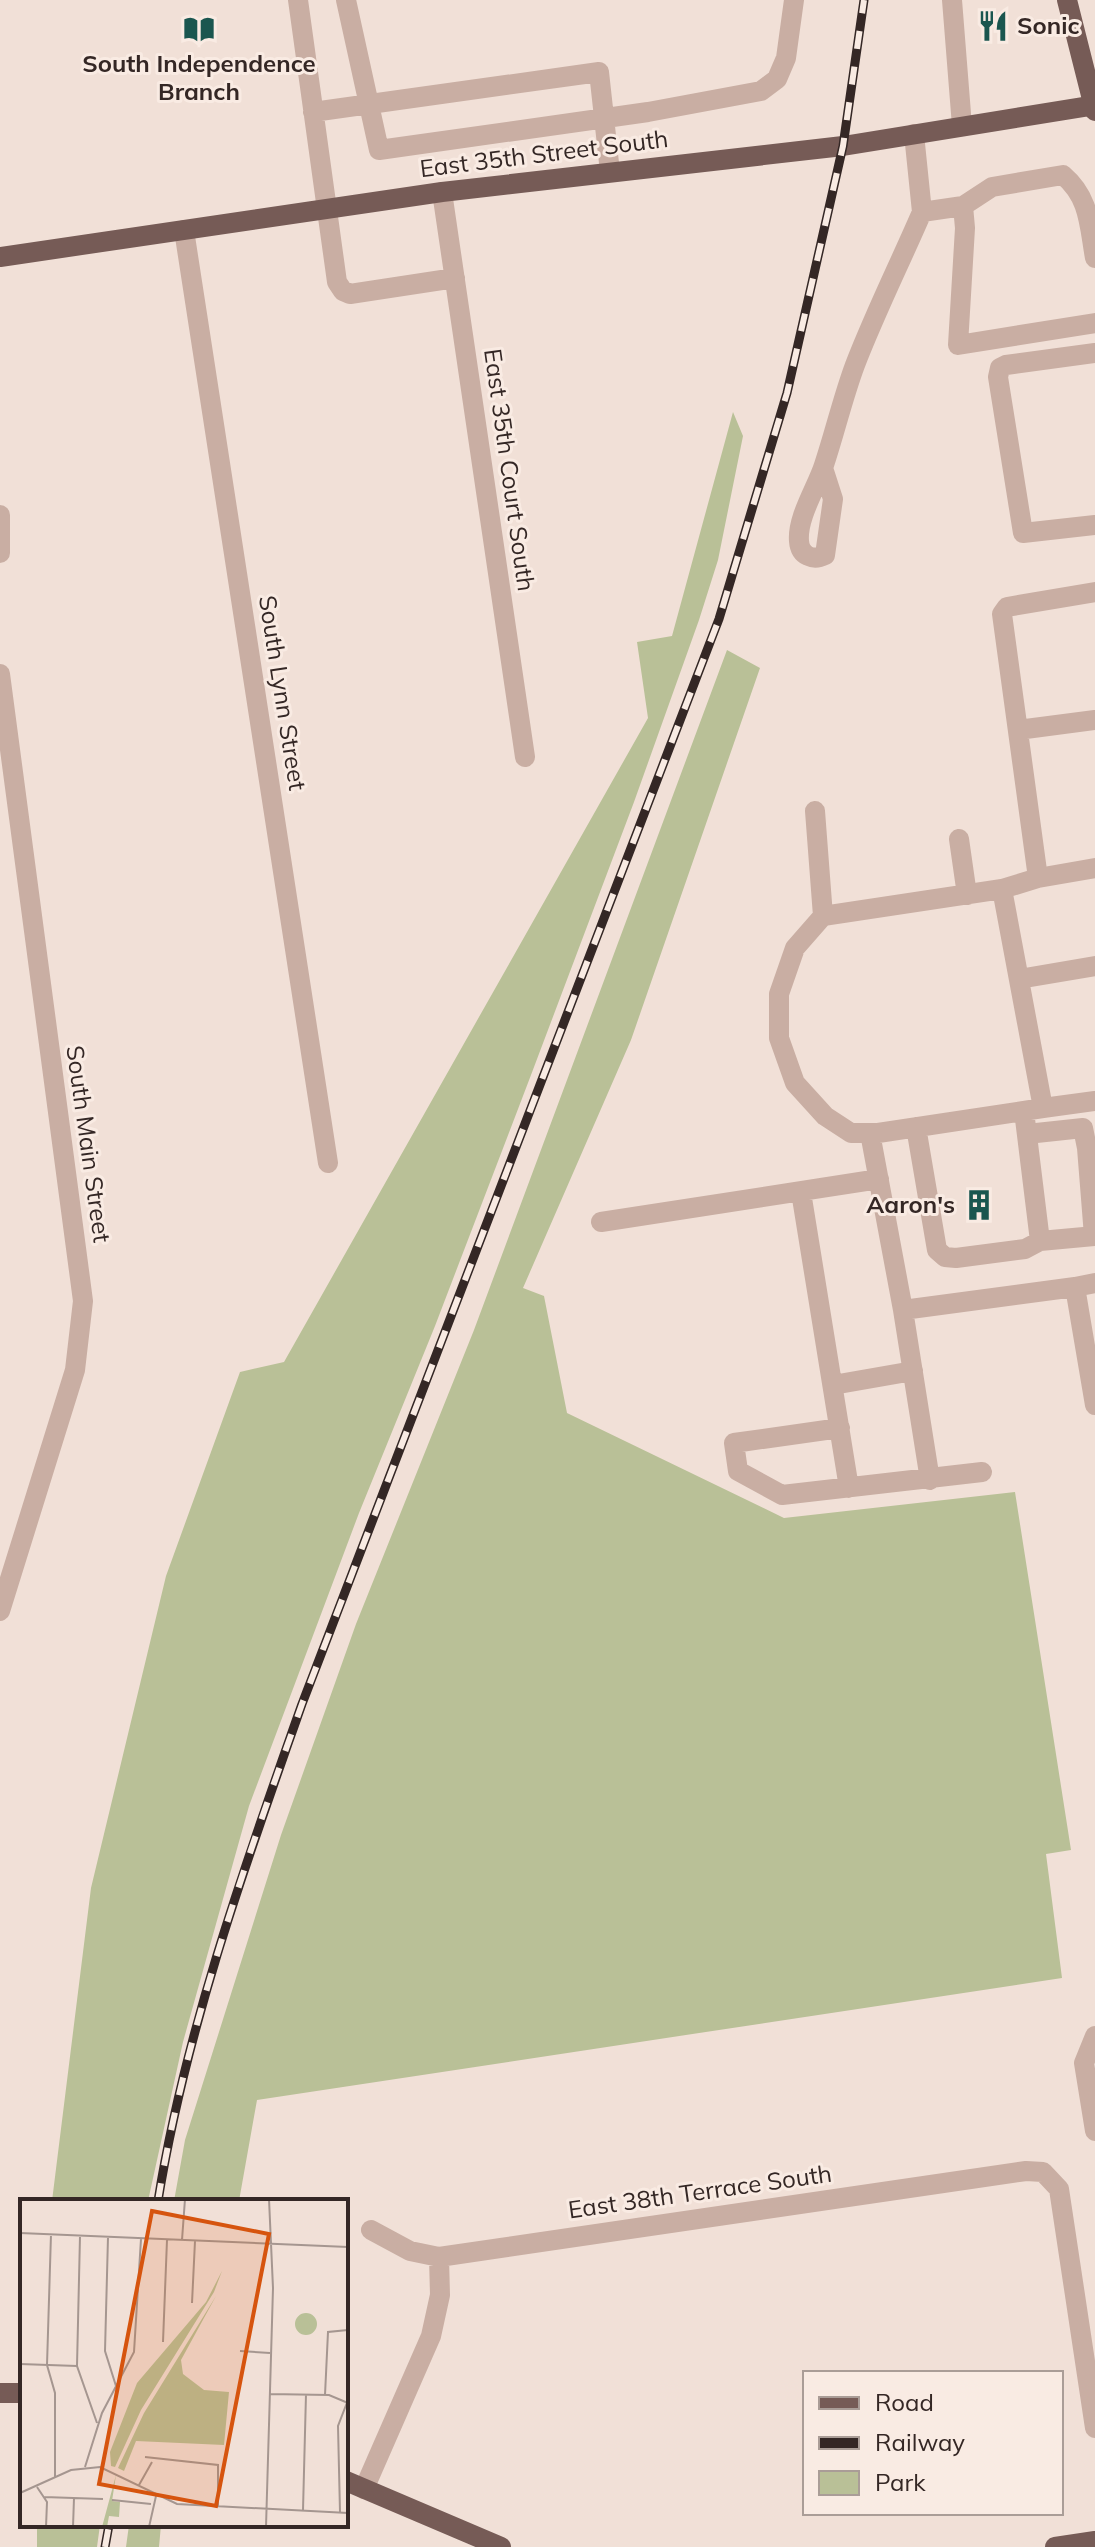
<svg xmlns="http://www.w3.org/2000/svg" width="1095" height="2547" font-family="Mulish,sans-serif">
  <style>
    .green { fill: #b9c097 }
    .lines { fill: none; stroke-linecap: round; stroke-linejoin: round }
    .minor { stroke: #c9aea3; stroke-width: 20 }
    .major { stroke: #765b56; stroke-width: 20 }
    .rail-casing { stroke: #342725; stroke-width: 9 }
    .rail { stroke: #f9ebe3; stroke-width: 6; stroke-dasharray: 18; stroke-linecap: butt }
    .labels { text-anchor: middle; stroke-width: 6; stroke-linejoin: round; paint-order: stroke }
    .poi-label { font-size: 24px; font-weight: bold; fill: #342725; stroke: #f9ebe3; text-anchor: start }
    .street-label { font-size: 24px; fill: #342725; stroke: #f9ebe3 }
    .inset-road { fill: none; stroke: #a59690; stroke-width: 2 }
    .view { fill: #d6540e; fill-opacity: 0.15; stroke: #d6540e; stroke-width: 4 }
    .inset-edge { fill: none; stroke: #342725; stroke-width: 4 }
  </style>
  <rect width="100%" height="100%" fill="#f1e0d7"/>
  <!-- green -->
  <path class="green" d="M 733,412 L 743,436 L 718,560 L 699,620 L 634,802 L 531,1075 L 435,1326 L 359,1513 L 249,1806 L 183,2042 L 148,2201 L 52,2201 L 91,1888 L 166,1576 L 240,1372 L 284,1362 L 648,718 L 637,642 L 672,636 Z
    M 727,650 L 760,668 L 631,1040 L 523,1288 L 544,1296 L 567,1413 L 784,1518 L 1015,1492 L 1071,1850 L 1046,1854 L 1062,1978 L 257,2100 L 239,2201 L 174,2201 L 185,2140 L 281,1835 L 356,1624 L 474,1330 Z
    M 37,2525 L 100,2525 L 97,2547 L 37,2547 Z
    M 129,2525 L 161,2525 L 159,2547 L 126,2547 Z"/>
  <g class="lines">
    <!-- minor -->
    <path class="minor" d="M 298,0 L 337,282 L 343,291 L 350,294 L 455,278
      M 346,0 L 379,150 L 648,112 L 761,91 L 777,79 L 786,58 L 794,0
      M 952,0 L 962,126
      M 313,112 L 599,72 L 610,172
      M 914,134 L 922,212 L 963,206 L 965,228 L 958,345 L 1095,323
      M 442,192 L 525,757
      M 963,206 L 992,187 L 1063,175 C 1090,198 1089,225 1095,258
      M 184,230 L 328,1163
      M 1095,353 L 1006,365 L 1000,368 L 998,377 L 1023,533 L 1095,525
      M 823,468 L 833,499 L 825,555 C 813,561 800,556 799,541 C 797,517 817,487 824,465 C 835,432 843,397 855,365 C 875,313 900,263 922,212
      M 0,515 L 0,553
      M 0,674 L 83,1301 L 75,1370 L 0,1611
      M 1018,730 L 1095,720
      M 815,811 L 823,916
      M 959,839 L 967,895
      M 1038,878 L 1002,614 L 1007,607 L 1095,592
      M 1002,889 L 1043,1108 L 878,1133 L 851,1133 L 825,1116 L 795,1083 L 779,1038 L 779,994 L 795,948 L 823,916 L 1002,889 L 1038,878 L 1095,868
      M 1019,979 L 1095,966
      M 1043,1108 L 1095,1101
      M 916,1127 L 937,1250 L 945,1257 L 956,1258 L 1025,1249 L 1040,1241 L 1024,1111
      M 870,1133 L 903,1310 L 1075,1287
      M 1027,1134 L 1083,1128 L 1087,1148 L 1095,1147
      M 1087,1148 L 1094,1236
      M 801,1192 L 849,1488
      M 601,1222 L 879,1179
      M 1040,1241 L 1095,1236
      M 1095,1283 L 1075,1287 L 1095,1405
      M 903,1310 L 930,1480
      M 833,1385 L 913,1371
      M 840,1428 L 734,1443 L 738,1471 L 782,1495 L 982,1472
      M 1095,2036 L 1084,2063 L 1095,2131
      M 371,2230 L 410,2251 L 439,2257 L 1026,2171 L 1043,2172 L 1059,2189 L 1095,2428
      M 364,2489 L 431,2336 L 440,2295 L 439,2257"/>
    <!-- major -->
    <path class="major" d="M 1067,0 L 1095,111
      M 0,257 L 442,192 L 843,146 L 1095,105
      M 0,2393 L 22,2393
      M 346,2481 L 501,2547
      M 1055,2547 L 1095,2541"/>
    <defs>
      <path id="rail" d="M 158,2201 C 185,2032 245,1865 302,1704 L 719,619 L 787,393 L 843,146 L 864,0
        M 105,2547 L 109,2525"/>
    </defs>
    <!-- rail casing -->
    <use href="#rail" class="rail-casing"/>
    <!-- rail -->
    <use href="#rail" class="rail"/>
  </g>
  <!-- icons -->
  <defs>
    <symbol id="restaurant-bare" viewBox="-9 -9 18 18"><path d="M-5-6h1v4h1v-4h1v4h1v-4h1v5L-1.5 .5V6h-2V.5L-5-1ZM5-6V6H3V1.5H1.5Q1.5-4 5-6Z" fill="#1a564f" stroke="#f9ebe3" stroke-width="2.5" paint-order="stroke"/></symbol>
    <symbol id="library-bare" viewBox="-9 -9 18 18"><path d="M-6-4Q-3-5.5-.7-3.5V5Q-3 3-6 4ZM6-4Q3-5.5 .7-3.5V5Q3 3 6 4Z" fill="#1a564f" stroke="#f9ebe3" stroke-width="2.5" paint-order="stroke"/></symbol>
    <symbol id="building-bare" viewBox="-9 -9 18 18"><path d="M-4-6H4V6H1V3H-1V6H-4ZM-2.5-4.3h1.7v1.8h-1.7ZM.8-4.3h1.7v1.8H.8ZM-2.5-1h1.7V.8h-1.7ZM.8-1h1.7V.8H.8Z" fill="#1a564f" stroke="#f9ebe3" stroke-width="2.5" paint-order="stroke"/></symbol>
  </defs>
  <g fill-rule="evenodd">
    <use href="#restaurant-bare" x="971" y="4" width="44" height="44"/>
    <use href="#library-bare" x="177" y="7" width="44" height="44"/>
    <use href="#building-bare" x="957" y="1183" width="44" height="44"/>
  </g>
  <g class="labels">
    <!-- poi labels -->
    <g class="poi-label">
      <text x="1017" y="34">Sonic</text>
      <text x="199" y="72" text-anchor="middle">South Independence<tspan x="199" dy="28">Branch</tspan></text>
      <text x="955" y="1213" text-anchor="end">Aaron's</text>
    </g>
    <!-- street labels -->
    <g class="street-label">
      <text transform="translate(544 154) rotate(-7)" y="8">East 35th Street South</text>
      <text transform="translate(509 470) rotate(82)" y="8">East 35th Court South</text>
      <text transform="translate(282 693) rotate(81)" y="8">South Lynn Street</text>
      <text transform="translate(88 1144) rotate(82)" y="8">South Main Street</text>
      <text transform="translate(700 2192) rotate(-8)" y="8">East 38th Terrace South</text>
    </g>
  </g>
  <!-- overview -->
  <g transform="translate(20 2199)">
    <rect width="328" height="328" fill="#f1e0d7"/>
    <path d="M 202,72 L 194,93 L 121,211 L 95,268 L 91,267 L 90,253 L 117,184 L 186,103 ZM 196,97 L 161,161 L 163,175 L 184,191 L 209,193 L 204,246 L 116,242 L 104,272 L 98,269 L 124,214 ZM275 125a11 11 0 1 1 22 0a11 11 0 1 1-22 0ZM 96,276 L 92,302 L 100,303 L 99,318 L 89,317 L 87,328 L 82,328 Z" fill="#b9c097"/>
    <path class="inset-road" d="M 0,34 L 328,48M 31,35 L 27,166 L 35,194 L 35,279M 60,37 L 57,167 L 77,224M 88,38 L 85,152 L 96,187M 162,41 L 165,0M 0,81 L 1,34M 172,104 L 175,42M 143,143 L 147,41M 220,152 L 250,154M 0,165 L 57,167M 0,169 L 0,244M 249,195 L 309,196 L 328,204M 305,196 L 308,133 L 328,131M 125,258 L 198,266 L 198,307M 65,268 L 82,214 L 114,153 L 121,40M 119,286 L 132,263M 17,288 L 27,303 L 26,328M 0,294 L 51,271 L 80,268 L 157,305 L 328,314M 24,298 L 83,300M 92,301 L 131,305M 283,311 L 286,195M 320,313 L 318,227 L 328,201M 53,328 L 54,299M 129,328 L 136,297M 246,328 L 253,89 L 249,0"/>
    <path class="view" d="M 132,12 L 249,35 L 196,307 L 79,285 Z"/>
    <rect width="328" height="328" class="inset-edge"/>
  </g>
  <!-- legend -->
  <rect x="803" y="2371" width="260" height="144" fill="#f9ebe3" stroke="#aa9d97" stroke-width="2"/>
  <rect x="819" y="2397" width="40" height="12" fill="#765b56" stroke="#aa9d97" stroke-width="2"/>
  <text x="875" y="2411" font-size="24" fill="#342725">Road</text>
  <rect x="819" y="2437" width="40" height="12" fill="#342725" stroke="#aa9d97" stroke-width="2"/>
  <text x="875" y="2451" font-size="24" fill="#342725">Railway</text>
  <rect x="819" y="2471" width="40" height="24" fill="#b9c097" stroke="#aa9d97" stroke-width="2"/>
  <text x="875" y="2491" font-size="24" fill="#342725">Park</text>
</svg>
